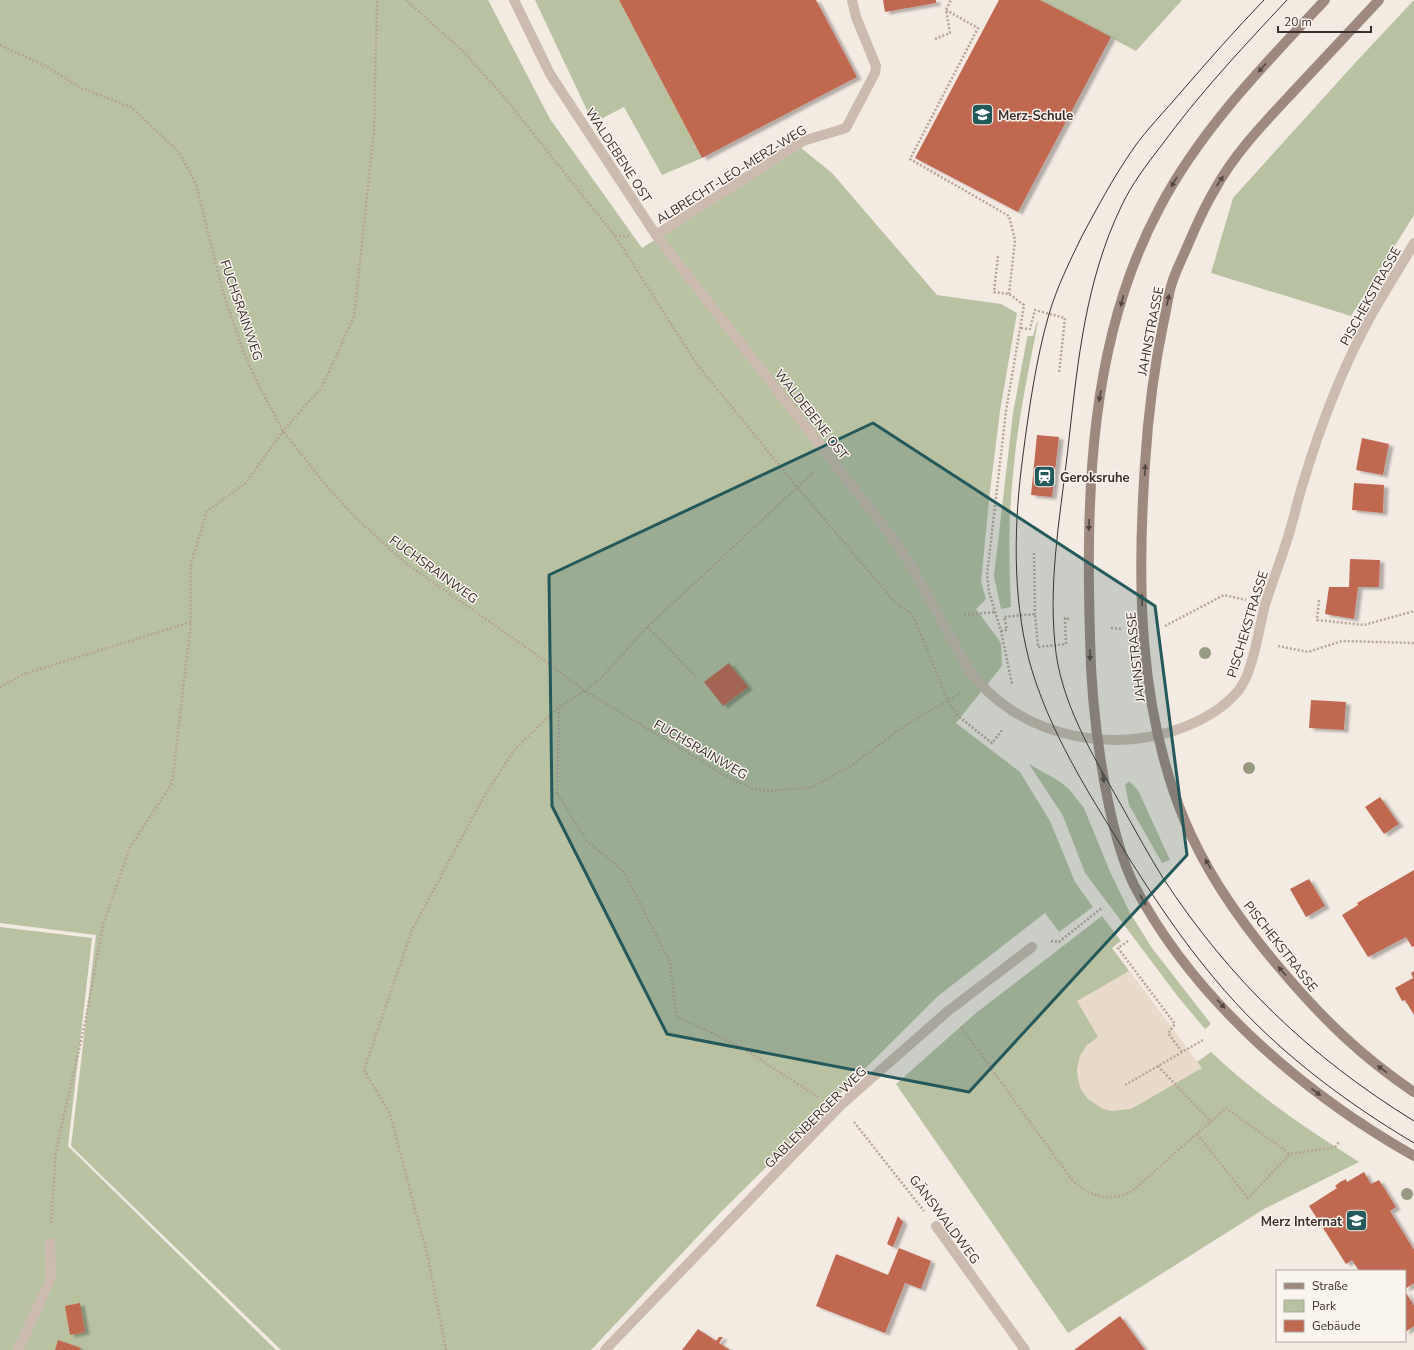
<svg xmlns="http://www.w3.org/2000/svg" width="1414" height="1350" font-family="'Nunito Sans',sans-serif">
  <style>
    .green { fill: #b8c2a1 }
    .plaza { fill: #eadac9 }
    .building { fill: #c16851; filter: url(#shadow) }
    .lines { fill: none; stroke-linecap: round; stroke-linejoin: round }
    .path { stroke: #b7a497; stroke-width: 2.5; stroke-dasharray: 2 2; stroke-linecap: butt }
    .service { stroke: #cbbaad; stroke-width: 10 }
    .minor { stroke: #cbbaad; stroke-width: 10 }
    .secondary { stroke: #9f897f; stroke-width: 10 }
    .tram { stroke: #3a2f2c; stroke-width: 1 }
    .tree { fill: #979980 }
    .oneway { fill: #534641 }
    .marked { fill: #22595a; fill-opacity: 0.2; stroke: #22595a; stroke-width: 3; stroke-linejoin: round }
    .labels { text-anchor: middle; stroke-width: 3; stroke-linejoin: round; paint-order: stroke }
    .poi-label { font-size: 13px; font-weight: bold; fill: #3a2f2c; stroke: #faf4ee; text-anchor: start }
    .street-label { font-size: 13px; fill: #3a2f2c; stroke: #faf4ee }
  </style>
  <defs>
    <filter id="shadow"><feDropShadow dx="4.5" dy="2.5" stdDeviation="1" flood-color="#0004"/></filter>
  </defs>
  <rect width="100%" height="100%" fill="#f3eae2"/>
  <!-- green -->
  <path class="green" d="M 0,0 L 488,0 L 550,119 L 642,248 L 801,148 L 832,173 L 937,295 L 1001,304 L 1017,313 L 1000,411 L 990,491 L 981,582 L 986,599 L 976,609 L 1001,643 L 1002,666 L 956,723 L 1020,772 L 1050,821 L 1075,882 L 1093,907 L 1059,932 L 1045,913 L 938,996 L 718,1215 L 591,1350 L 281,1350 L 71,1146 L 96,935 L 0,923 Z
    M 535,0 L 619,0 L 702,158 L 662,175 L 624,107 L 593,123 Z
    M 1040,0 L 1182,0 L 1136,51 Z
    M 1414,0 L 1414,215 L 1351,316 L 1211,273 L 1233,198 L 1355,63 Z
    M 1037,322 L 1038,322 C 1028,373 1017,424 1013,476 C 1008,520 1009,564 1011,607 L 1001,609 L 994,576 L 1013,413 L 1027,338 L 1028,336 L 1033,336 Z
    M 1029,764 L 1059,781 L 1069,789 L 1084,808 L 1111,874 L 1130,913 L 1152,948 L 1211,1024 L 1205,1029 L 1179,998 L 1085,873 L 1063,816 Z
    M 1129,781 L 1138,790 L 1170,860 L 1162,863 L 1129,805 L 1125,785 Z
    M 1102,916 L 1121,941 L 1112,948 L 1197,1062 L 1211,1052 C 1256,1095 1307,1129 1359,1162 L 1264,1209 L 1068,1333 L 896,1084 L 976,1013 Z
    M 0,927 L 92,938 L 68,1146 L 276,1350 L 0,1350 Z"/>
  <!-- plaza -->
  <path class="plaza" d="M 1129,971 L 1202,1068 L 1131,1109 L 1111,1111 L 1103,1109 L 1088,1099 L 1081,1090 L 1078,1079 L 1077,1069 L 1080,1056 L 1087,1045 L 1098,1037 L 1077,1001 Z"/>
  <!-- building -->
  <path class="building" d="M 619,0 L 816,0 L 857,77 L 702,158 Z
    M 883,0 L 936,0 L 936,3 L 885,12 Z
    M 999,0 L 1040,0 L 1111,37 L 1018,212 L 915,158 Z
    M 1037,435 L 1059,437 L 1052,497 L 1031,495 Z
    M 1362,438 L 1389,444 L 1383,475 L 1356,470 Z
    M 1354,483 L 1384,485 L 1383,513 L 1352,510 Z
    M 1350,559 L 1380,560 L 1379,587 L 1358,587 L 1354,619 L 1325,614 L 1329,587 L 1349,587 Z
    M 729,663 L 748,687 L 723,706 L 704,682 Z
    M 1311,700 L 1346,702 L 1344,730 L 1309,728 Z
    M 1380,797 L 1399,824 L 1384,834 L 1365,807 Z
    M 1414,870 L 1414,946 L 1412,947 L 1406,937 L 1368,957 L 1342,915 L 1358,905 L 1357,903 Z
    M 1309,879 L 1325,906 L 1306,917 L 1290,889 Z
    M 1414,971 L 1414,1015 L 1405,1000 L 1402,1001 L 1395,988 L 1413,978 L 1411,973 Z
    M 1364,1172 L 1371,1184 L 1379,1180 L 1396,1207 L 1390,1211 L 1414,1250 L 1414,1283 L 1405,1289 L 1405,1271 L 1359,1271 L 1352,1260 L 1346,1264 L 1309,1206 L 1337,1188 L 1335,1186 L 1340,1182 L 1346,1179 L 1347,1182 Z
    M 898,1216 L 903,1222 L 893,1247 L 887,1244 Z
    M 899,1248 L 931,1261 L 921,1289 L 905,1283 L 885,1333 L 816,1306 L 836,1254 L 888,1275 Z
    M 1405,1291 L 1414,1306 L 1414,1326 L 1405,1332 Z
    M 80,1303 L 85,1332 L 70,1335 L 65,1306 Z
    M 1120,1316 L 1145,1350 L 1074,1350 Z
    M 698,1329 L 716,1341 L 719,1337 L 723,1337 L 719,1343 L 730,1350 L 682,1350 Z
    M 58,1340 L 81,1348 L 80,1350 L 55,1350 Z"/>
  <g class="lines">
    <!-- path -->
    <path class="path" d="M 406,0 L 463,51 L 505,98 L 615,236 L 696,363 L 797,487 L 895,602 L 910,613 L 914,618 L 948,701 L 958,716 L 992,743 L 1003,729
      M 946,10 L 978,28 L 910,159 L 1009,216 L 1015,240 L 1009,294
      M 935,39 L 950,33 L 946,10 L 951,0
      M 0,45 L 45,66 L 81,88 L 131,107 L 179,152 L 196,184 L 223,292 L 244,353 L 260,388 L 283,431 L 324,483 L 355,517 L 404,562 L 530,650 L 585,691 L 731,779 L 753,789 L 768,791 L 813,787 L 852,765 L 903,727 L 962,692
      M 615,236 L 631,236
      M 998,256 L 994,292 L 1009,294 L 1024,305 L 1006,411 L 987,575 L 989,592 L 1001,631 L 1012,684
      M 1021,328 L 1030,329 L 1035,310 L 1065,318 L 1059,374
      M 1034,553 L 1035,614
      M 1319,600 L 1317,620 L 1364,625 L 1414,611
      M 964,615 L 995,612
      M 1165,626 L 1224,595 L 1246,600
      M 647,627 L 698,678
      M 1111,628 L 1122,629
      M 1001,631 L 1007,630 L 1004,617 L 1035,614 L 1038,647 L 1066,644 L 1065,618 L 1069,619
      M 1278,646 L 1308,652 L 1342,641 L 1414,643
      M 0,687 L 24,674 L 191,622
      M 559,708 L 557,793 L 586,840 L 624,872 L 670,962 L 676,1016 L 741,1047 L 818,1097
      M 1051,941 L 1059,942 L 1103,907
      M 1128,941 L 1118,948 L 1175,1024 L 1168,1033 L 1182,1052
      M 961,1027 L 1073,1181 C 1091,1197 1109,1202 1131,1192 L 1226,1108 L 1290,1154
      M 1158,1066 L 1211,1122
      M 1125,1085 L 1203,1040
      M 854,1122 L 924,1211
      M 1197,1134 L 1248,1198 L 1290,1154 L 1335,1147 L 1339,1142
      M 51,1223 L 56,1151 L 85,1023 L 103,925 L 130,847 L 172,783 L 191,622 L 191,563 L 207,511 L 245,484 L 283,431 L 322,387 L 354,316 L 374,132 L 377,0
      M 446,1350 L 428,1258 L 390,1114 L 364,1070 L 412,930 L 485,795 L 515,749 L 559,707 L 585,691 L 600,679 L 647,627 L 814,472"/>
    <!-- service -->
    <path class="service" d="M 656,235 L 803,141 L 846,128 L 875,73 L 876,66 L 856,17 L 852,0
      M 18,1350 L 51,1278 L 50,1243"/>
    <!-- minor -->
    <path class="minor" d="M 514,0 L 550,74 L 656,235 L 888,532 L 909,562 L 969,670 C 1015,734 1106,755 1179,729 C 1201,721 1223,709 1238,691 C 1253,674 1259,627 1265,605 C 1272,582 1281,560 1288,537 C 1294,518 1298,498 1304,480 C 1320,427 1340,374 1366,325 C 1381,297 1398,271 1414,243
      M 936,1226 L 1025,1350
      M 605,1350 L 841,1105 L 948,1011 L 1032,947"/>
    <!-- secondary -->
    <path class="secondary" d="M 1325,0 C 1265,64 1201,129 1160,207 C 1089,339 1086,492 1090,638 C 1091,693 1097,747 1108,801 C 1114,830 1121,858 1134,885 C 1194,1000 1303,1093 1414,1156
      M 1379,0 C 1350,31 1321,62 1293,92 C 1264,123 1234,154 1214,191 C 1202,211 1193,233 1184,254 C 1180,263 1175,273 1172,283 C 1168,295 1167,308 1164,320 C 1154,367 1148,416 1145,464 C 1137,583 1138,707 1184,819 C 1207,875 1245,928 1284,973 C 1324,1020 1362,1057 1414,1092"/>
    <!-- tram -->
    <path class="tram" d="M 1264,0 C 1235,30 1208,61 1181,92 C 1165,111 1147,129 1133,149 C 1113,178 1097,208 1081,238 C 1069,263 1057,287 1049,314 C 1036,359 1029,409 1023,455 C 1014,522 1012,594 1029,660 C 1048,730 1089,794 1127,855 C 1154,898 1182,940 1214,978 C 1269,1045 1340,1099 1414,1143
      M 1287,0 C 1243,47 1199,94 1161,146 C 1147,164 1131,185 1121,207 C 1086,280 1078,359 1069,439 C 1062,506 1048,576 1055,644 C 1060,701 1092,754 1120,803 C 1134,828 1148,854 1163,878 C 1230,980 1310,1057 1414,1121"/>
  </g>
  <!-- trees -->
  <g class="tree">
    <circle cx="1205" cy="653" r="6"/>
    <circle cx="1249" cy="768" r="6"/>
    <circle cx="1407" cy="1194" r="6"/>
  </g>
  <!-- one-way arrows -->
  <defs><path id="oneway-solid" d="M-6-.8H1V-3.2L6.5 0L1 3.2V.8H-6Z"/></defs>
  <g class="oneway">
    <use href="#oneway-solid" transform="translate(1262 68) rotate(132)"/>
    <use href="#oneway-solid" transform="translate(1220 181) rotate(-56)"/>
    <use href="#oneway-solid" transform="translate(1174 182) rotate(121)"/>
    <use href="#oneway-solid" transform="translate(1168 300) rotate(-78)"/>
    <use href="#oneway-solid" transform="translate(1122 301) rotate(104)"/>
    <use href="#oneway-solid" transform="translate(1100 396) rotate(101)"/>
    <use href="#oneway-solid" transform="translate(1145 470) rotate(-86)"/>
    <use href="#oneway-solid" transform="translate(1089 525) rotate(92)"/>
    <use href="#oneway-solid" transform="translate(1142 600) rotate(-91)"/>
    <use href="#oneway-solid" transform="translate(1090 655) rotate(89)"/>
    <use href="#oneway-solid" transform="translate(1103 777) rotate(79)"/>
    <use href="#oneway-solid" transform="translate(1208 864) rotate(-120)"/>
    <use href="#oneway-solid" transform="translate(1143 900) rotate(60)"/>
    <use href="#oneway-solid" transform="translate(1282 971) rotate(-131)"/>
    <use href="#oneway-solid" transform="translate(1221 1004) rotate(48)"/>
    <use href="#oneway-solid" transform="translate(1382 1069) rotate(-143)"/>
    <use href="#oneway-solid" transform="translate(1316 1092) rotate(38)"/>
  </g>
  <!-- marked area -->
  <path class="marked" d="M 873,423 L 1155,606 L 1187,855 L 969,1092 L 667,1034 L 552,806 L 549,575 Z"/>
  <!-- icons -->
  <defs>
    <symbol id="school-square" viewBox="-11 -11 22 22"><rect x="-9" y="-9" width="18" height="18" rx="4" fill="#22595a" stroke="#faf4ee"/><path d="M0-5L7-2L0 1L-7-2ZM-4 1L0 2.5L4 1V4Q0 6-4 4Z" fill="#fff"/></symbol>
    <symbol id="station-square" viewBox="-11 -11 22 22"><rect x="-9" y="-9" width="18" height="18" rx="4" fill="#22595a" stroke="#faf4ee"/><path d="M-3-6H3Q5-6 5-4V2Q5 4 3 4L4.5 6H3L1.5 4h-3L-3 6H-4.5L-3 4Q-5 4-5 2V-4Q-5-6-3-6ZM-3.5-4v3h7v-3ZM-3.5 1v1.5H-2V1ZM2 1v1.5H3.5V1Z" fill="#fff"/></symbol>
  </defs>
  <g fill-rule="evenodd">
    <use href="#school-square" x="970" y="102" width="25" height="25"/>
    <use href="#station-square" x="1032" y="464" width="25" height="25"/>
    <use href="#school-square" x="1344" y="1208" width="25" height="25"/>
  </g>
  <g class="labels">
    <!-- poi labels -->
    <g class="poi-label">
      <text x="998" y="120">Merz-Schule</text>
      <text x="1060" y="482">Geroksruhe</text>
      <text x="1342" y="1226" text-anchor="end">Merz Internat</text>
    </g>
    <!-- street labels -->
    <g class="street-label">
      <text transform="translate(619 155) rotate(57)" y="5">WALDEBENE OST</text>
      <text transform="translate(731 174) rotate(-32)" y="5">ALBRECHT-LEO-MERZ-WEG</text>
      <text transform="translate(1370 296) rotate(-61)" y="5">PISCHEKSTRASSE</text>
      <text transform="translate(242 310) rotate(71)" y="5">FUCHSRAINWEG</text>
      <text transform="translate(1150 331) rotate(-79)" y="5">JAHNSTRASSE</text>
      <text transform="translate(812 414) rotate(52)" y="5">WALDEBENE OST</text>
      <text transform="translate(434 569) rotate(36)" y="5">FUCHSRAINWEG</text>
      <text transform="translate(1247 624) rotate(-73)" y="5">PISCHEKSTRASSE</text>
      <text transform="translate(1135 657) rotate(-96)" y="5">JAHNSTRASSE</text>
      <text transform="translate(701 749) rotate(30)" y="5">FUCHSRAINWEG</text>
      <text transform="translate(1281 946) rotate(52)" y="5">PISCHEKSTRASSE</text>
      <text transform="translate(815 1117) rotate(-45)" y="5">GABLENBERGER WEG</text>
      <text transform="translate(945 1219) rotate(53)" y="5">GÄNSWALDWEG</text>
    </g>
  </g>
  <!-- legend -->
  <rect x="1276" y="1270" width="130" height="72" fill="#faf4ee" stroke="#ada5a0"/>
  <rect x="1284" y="1283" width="20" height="6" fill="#9f897f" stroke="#ada5a0"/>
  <text x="1312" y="1290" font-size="12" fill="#3a2f2c">Straße</text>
  <rect x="1284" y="1300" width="20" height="12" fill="#b8c2a1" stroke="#ada5a0"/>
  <text x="1312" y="1310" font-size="12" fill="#3a2f2c">Park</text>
  <rect x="1284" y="1320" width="20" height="12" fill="#c16851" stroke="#ada5a0"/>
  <text x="1312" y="1330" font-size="12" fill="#3a2f2c">Gebäude</text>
  <!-- scale -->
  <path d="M1278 26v6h93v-6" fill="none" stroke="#3a2f2c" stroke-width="2"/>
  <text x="1284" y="26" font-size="12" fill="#3a2f2c" stroke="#faf4ee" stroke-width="3" paint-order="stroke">20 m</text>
</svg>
